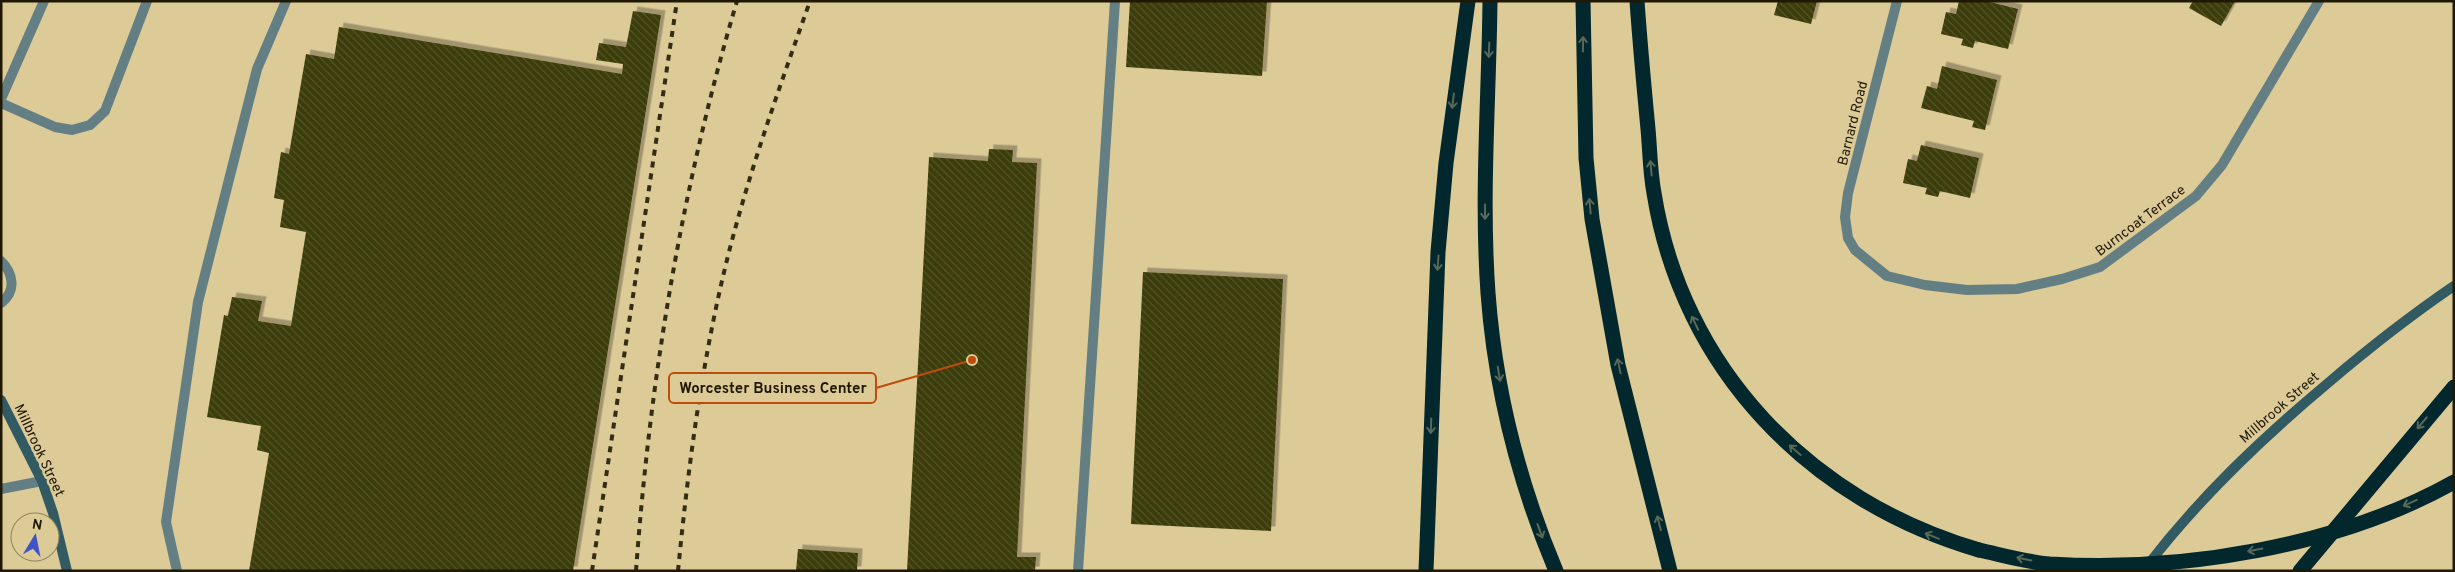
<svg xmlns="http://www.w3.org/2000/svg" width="2455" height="572" font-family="Overpass,sans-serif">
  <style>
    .building { fill: url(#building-back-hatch); filter: url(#shadow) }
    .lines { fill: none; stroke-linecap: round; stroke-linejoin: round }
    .lane { stroke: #647f84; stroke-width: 10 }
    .street { stroke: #647f84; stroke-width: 10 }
    .secondary { stroke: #315a62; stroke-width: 10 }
    .highway { stroke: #02272d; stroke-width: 15 }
    .rail { stroke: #342c15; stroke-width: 4; stroke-dasharray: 6 6; stroke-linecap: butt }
    .highway-bridge { stroke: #02272d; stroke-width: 15 }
    .oneway { stroke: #596857 }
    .labels { text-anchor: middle; stroke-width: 5; stroke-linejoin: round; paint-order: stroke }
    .street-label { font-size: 14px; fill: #1f1805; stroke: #dcca97 }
    .leader { fill: none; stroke: #c04c0b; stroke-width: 2 }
    .callout-dot { fill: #c04c0b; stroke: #dcca97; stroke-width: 2 }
    .callout { fill: #dcca97; stroke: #c04c0b; stroke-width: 2 }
    .callout-label { font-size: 15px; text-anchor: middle; font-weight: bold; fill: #1f1805 }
  </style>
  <defs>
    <pattern id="building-back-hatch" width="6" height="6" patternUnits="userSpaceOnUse" patternTransform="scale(1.25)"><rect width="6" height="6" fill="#3b3c08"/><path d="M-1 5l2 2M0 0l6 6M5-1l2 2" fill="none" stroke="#55552a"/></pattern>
    <filter id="shadow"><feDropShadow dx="4.5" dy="-4.5" stdDeviation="0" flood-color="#0004"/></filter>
  </defs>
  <rect width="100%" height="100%" fill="#dcca97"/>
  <!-- building -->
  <path class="building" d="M 1130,1 L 1267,1 L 1262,76 L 1126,67 Z
    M 1778,1 L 1817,1 L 1811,24 L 1774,15 Z
    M 1959,1 L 1986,1 L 2018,9 L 2008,49 L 1975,41 L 1973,48 L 1961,45 L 1963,39 L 1941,34 L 1946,12 L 1956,14 Z
    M 2193,1 L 2235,1 L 2221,26 L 2189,8 Z
    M 633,11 L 661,15 L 573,571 L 249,571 L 269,453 L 257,450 L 261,426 L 207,417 L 224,315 L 228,316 L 232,297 L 262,301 L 258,321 L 291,326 L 306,232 L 280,227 L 284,200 L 274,198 L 281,152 L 289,154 L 306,54 L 334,59 L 339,27 L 622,74 L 623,64 L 596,60 L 599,43 L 626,47 Z
    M 1942,66 L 1997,80 L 1985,130 L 1972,127 L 1974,121 L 1921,108 L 1927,86 L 1937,89 Z
    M 1921,145 L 1979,158 L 1970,198 L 1940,191 L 1938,197 L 1925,194 L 1927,188 L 1903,183 L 1908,159 L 1917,161 Z
    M 989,149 L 1013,150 L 1012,162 L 1037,163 L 1017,557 L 1036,557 L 1035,571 L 907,571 L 929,157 L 988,161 Z
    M 1143,272 L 1283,279 L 1271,531 L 1131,524 Z
    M 798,549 L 858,553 L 857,571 L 796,571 Z"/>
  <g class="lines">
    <!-- lane -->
    <path class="lane" d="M 1,99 L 44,1
      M 1,103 L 55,127 L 72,130 L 90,125 L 105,111 L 147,1
      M 1,261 C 13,273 17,291 1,303
      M 1,489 L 42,481
      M 177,571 L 166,522 L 198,302 L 257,69 L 286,1
      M 1078,571 L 1115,1"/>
    <!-- street -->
    <path class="street" d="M 1897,1 L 1848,193 L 1845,217 L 1848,238 L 1855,250 L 1887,276 L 1925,285 L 1967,290 L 2017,289 L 2062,279 L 2100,267 L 2196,196 L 2222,165 L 2319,1"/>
    <!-- secondary -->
    <path class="secondary" d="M 1,400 L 42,481 L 53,513 L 67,571
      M 2147,566 C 2200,497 2261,439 2328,383 C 2368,349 2410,316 2454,286"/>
    <!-- highway -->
    <path class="highway" d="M 1490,1 C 1489,98 1481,195 1488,293 C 1495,388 1519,483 1556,571
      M 1583,1 L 1586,158 L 1592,219 L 1618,365 L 1670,571
      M 1637,1 C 1640,44 1644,87 1648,129 C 1650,150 1650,172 1654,193 C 1682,369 1810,501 1979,550
      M 1426,571 L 1438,252 L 1446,163 L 1468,1
      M 2300,571 L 2454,387"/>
    <!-- rail -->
    <path class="rail" d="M 592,571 L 677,1
      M 636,571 C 650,378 682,186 737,1
      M 678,571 C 688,469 701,368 725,268 C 747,177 779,89 810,1"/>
    <!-- highway-bridge -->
    <path class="highway-bridge" d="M 1979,550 C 2002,555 2026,562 2050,564 C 2181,572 2338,547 2454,482"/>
  </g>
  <!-- one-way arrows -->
  <defs><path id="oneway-shaft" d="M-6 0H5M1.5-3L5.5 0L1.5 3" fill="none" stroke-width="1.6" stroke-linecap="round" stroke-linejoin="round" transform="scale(1.25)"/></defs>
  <g class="oneway">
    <use href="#oneway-shaft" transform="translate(1583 44) rotate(-89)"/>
    <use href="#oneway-shaft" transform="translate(1489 50) rotate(92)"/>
    <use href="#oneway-shaft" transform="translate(1453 101) rotate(97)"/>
    <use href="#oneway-shaft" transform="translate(1651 168) rotate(-95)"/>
    <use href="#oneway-shaft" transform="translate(1590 206) rotate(-95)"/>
    <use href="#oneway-shaft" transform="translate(1485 212) rotate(90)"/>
    <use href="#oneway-shaft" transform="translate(1438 263) rotate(94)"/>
    <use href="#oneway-shaft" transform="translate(1695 323) rotate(-115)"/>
    <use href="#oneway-shaft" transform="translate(1619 366) rotate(-102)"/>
    <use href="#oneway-shaft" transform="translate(1499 374) rotate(80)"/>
    <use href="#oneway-shaft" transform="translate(2422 423) rotate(130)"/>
    <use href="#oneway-shaft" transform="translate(1431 426) rotate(92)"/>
    <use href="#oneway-shaft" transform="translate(1795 450) rotate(-139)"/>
    <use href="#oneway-shaft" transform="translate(2410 503) rotate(156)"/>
    <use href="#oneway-shaft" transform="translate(1659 523) rotate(-104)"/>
    <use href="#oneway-shaft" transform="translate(1540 531) rotate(70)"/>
    <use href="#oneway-shaft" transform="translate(1932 536) rotate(-158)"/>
    <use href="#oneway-shaft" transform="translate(2255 550) rotate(169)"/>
    <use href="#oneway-shaft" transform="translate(2024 559) rotate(-169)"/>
  </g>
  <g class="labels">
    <!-- street labels -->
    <g class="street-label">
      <text transform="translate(1852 123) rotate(-76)" y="5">Barnard Road</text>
      <text transform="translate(2140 220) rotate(-37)" y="5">Burncoat Terrace</text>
      <text transform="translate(2279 407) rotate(-41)" y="5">Millbrook Street</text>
      <text transform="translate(40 450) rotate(65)" y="5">Millbrook Street</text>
    </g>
  </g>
  <!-- callouts -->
  <path class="leader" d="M972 360L876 388"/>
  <circle class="callout-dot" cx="972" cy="360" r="5"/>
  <rect class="callout" x="669" y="373" width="207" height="30" rx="5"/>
  <g class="callout-label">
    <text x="773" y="393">Worcester Business Center</text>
  </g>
  <!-- border -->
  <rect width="2455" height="572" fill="none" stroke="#1f1805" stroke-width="5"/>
  <!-- north arrow -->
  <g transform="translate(35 537) rotate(10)"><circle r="24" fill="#dcca97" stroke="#90835d"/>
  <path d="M0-4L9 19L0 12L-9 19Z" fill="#4054c7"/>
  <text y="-8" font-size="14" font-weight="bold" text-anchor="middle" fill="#1f1805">N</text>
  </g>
</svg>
